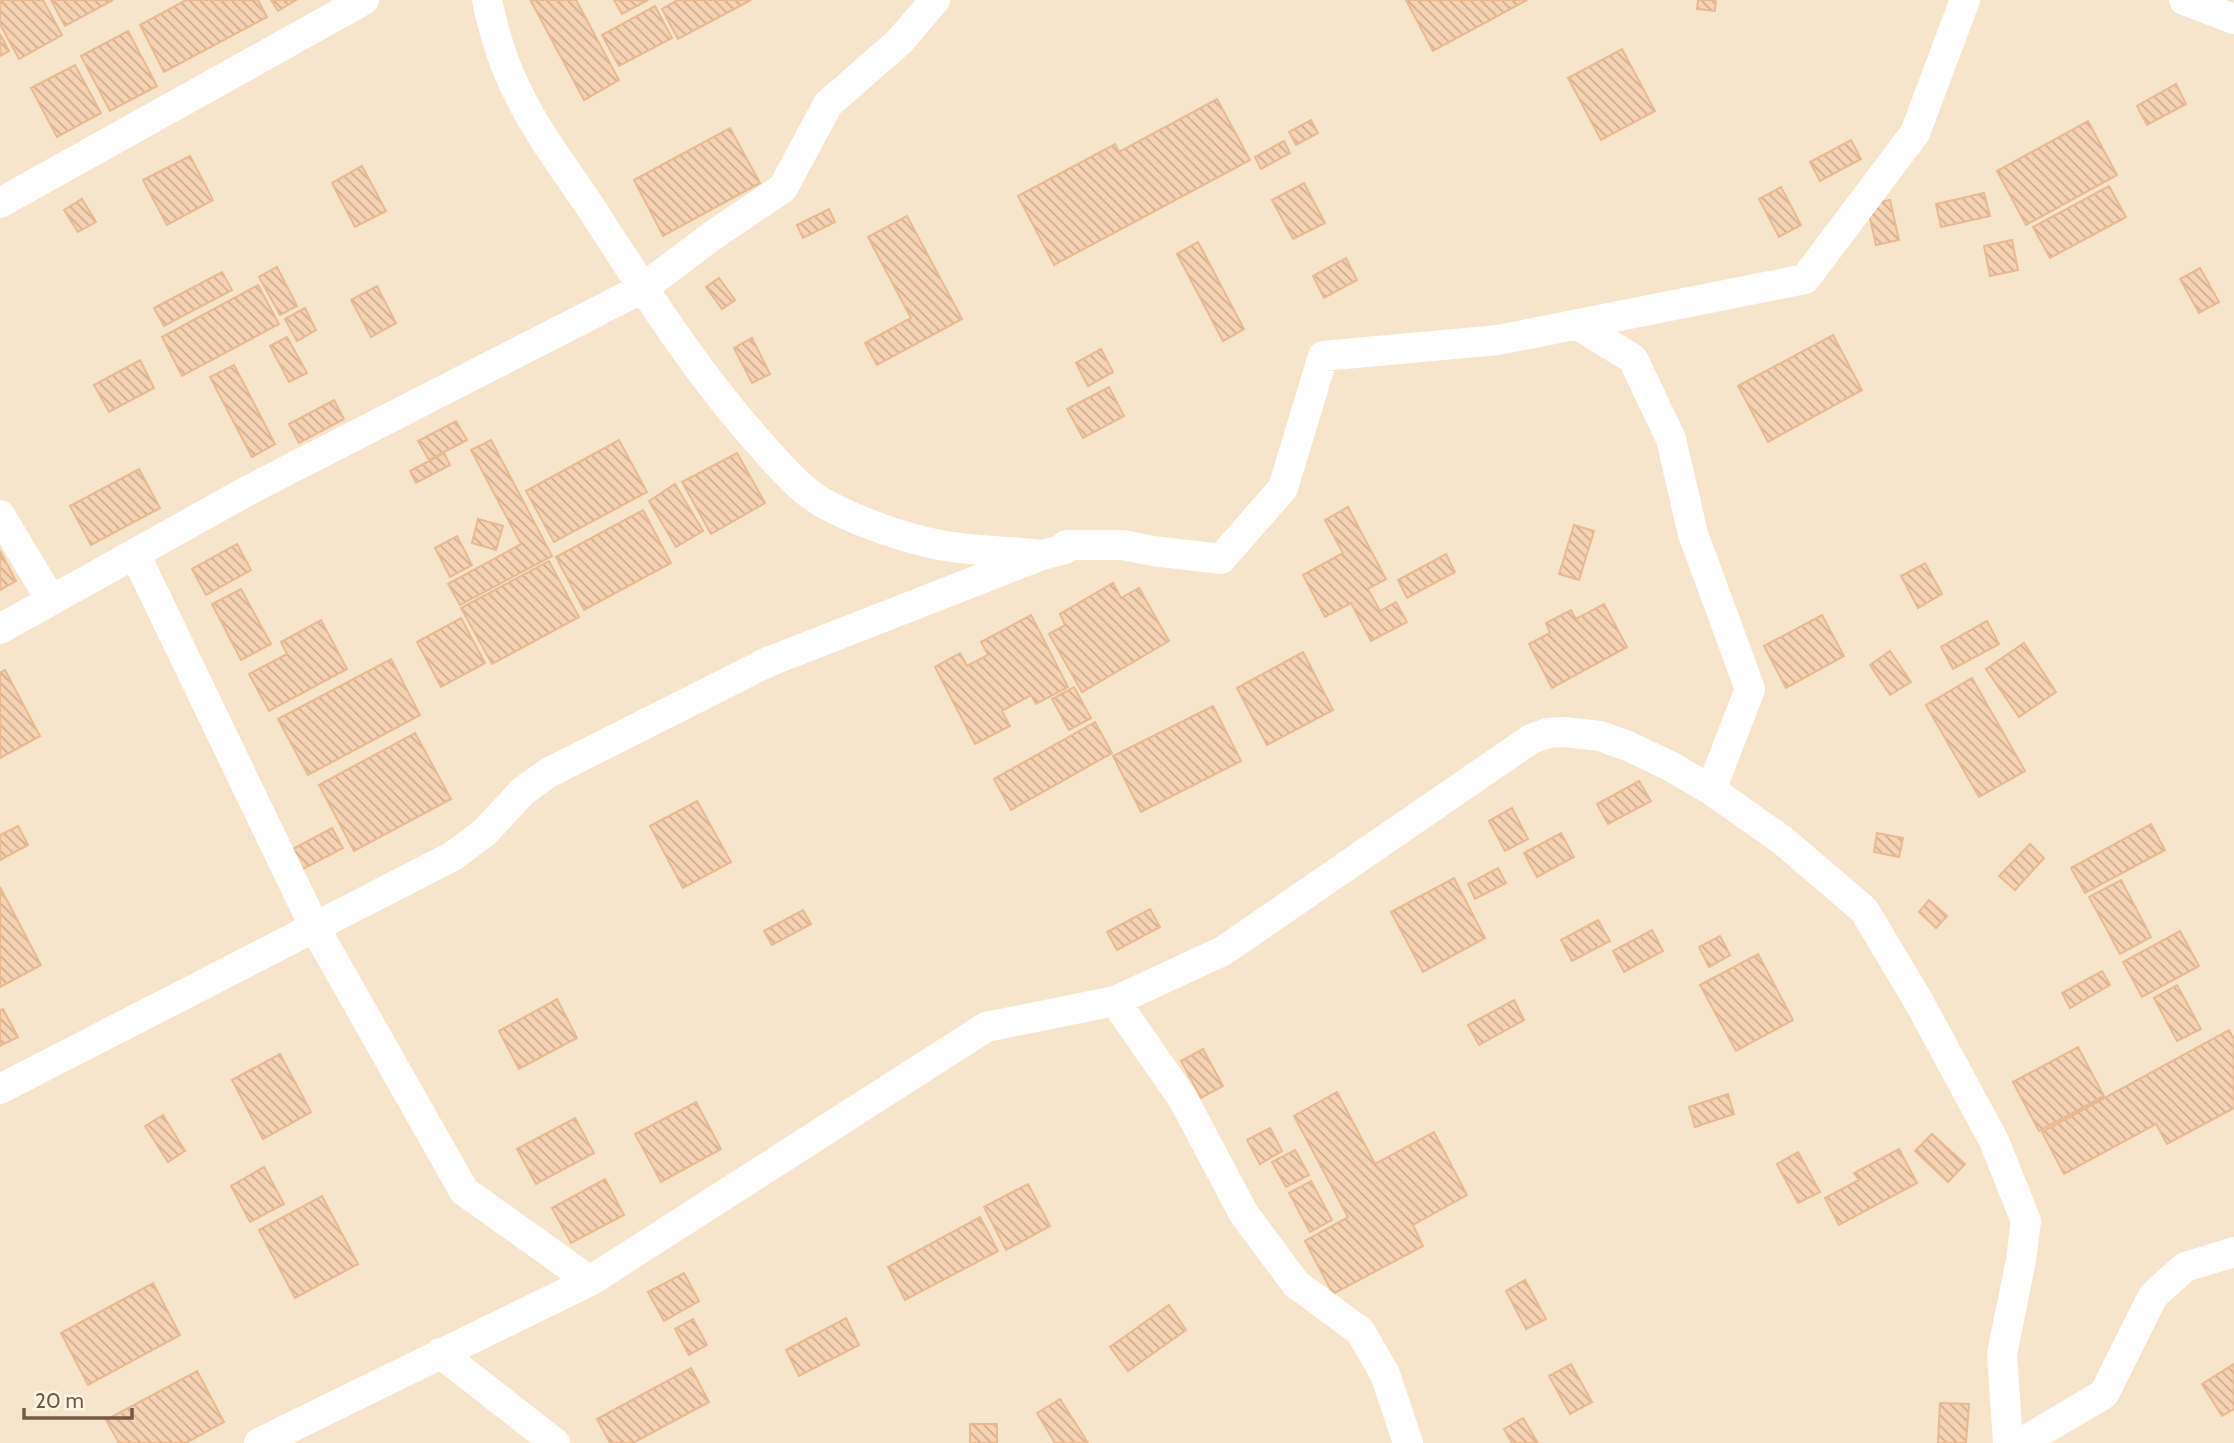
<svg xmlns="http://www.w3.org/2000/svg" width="2234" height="1443" font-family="Cabin,sans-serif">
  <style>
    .residential { fill: #f6e5ca }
    .building { fill: url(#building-back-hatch); stroke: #e9b991; stroke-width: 2 }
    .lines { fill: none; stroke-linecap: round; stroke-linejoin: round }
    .minor { stroke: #fff; stroke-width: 30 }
  </style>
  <defs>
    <pattern id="building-back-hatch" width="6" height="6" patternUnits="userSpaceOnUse" patternTransform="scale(1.75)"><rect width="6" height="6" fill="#f6d2b2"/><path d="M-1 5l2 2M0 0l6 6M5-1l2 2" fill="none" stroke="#ccad92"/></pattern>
  </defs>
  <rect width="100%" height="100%" fill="#fef3dc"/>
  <!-- residential -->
  <path class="residential" d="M 0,0 L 2234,0 L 2234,1443 L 0,1443 Z"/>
  <!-- building -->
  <path class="building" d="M 0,0 L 43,0 L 62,35 L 19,59 L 0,24 Z
    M 51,0 L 113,0 L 65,26 Z
    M 186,0 L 258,0 L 267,17 L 164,72 L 140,25 Z
    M 271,0 L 296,0 L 278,11 Z
    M 534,0 L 576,0 L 619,80 L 584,100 L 531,1 Z
    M 614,0 L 648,0 L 622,14 Z
    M 678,0 L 751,0 L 678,39 L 662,9 Z
    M 1406,0 L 1527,0 L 1433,51 Z
    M 1698,0 L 1716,0 L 1715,11 L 1697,9 Z
    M 655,6 L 672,38 L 619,66 L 602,35 Z
    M 128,31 L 157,86 L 110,111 L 81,56 Z
    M 0,34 L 9,51 L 0,56 Z
    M 1622,49 L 1655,111 L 1601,140 L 1568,78 Z
    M 75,65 L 101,113 L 57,137 L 31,88 Z
    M 2176,84 L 2186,104 L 2147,125 L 2137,106 Z
    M 1217,99 L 1250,160 L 1054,265 L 1018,196 L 1115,144 L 1119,152 Z
    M 1311,120 L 1318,133 L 1296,145 L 1289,132 Z
    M 2088,121 L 2117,175 L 2026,225 L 1997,171 Z
    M 730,128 L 760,183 L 663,236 L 634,180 Z
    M 1851,140 L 1861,159 L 1820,181 L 1810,162 Z
    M 1284,141 L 1290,153 L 1261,169 L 1255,157 Z
    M 190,156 L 213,200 L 167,225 L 143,180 Z
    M 362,166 L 386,211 L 355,227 L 332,183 Z
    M 1304,183 L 1325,223 L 1293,239 L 1272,200 Z
    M 2109,186 L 2126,217 L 2050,258 L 2033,227 Z
    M 1781,187 L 1801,225 L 1779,237 L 1759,199 Z
    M 1984,193 L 1990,216 L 1941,227 L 1936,204 Z
    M 82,199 L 96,222 L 78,232 L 64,210 Z
    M 1890,200 L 1899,240 L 1876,245 L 1867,205 Z
    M 829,209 L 835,222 L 803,238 L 797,225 Z
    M 907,216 L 962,319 L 877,365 L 865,343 L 911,318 L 868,237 Z
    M 2012,240 L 2018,270 L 1990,276 L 1984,246 Z
    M 1198,242 L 1244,329 L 1223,341 L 1177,254 Z
    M 1346,258 L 1357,280 L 1324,298 L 1313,276 Z
    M 277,267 L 297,306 L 280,315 L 259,277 Z
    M 2200,268 L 2219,302 L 2199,313 L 2180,279 Z
    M 222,272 L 232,290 L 164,326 L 154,308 Z
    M 719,278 L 735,300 L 722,309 L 706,287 Z
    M 258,285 L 279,324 L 182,376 L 162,337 Z
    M 377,286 L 396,323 L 371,337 L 351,300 Z
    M 305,308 L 316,330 L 297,341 L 285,319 Z
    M 1833,335 L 1862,390 L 1768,442 L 1738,386 Z
    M 287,337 L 307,373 L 289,382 L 270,346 Z
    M 752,338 L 770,374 L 752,383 L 734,348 Z
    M 1101,349 L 1113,372 L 1088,386 L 1076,363 Z
    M 140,360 L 154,388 L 109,412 L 94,385 Z
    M 234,365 L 275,444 L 252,457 L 210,377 Z
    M 1109,387 L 1124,416 L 1083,438 L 1067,409 Z
    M 334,400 L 344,419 L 299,443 L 289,424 Z
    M 456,421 L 467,440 L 429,460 L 418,441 Z
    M 491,440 L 552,556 L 460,605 L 448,584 L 521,544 L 471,450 Z
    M 619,440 L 647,492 L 554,542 L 526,491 Z
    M 444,453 L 450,465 L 416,483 L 410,471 Z
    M 737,453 L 765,503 L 711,534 L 682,482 Z
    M 139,469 L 160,508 L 91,545 L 70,506 Z
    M 675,484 L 703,531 L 676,547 L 649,501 Z
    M 1348,507 L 1386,579 L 1368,589 L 1380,611 L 1396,602 L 1407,622 L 1371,641 L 1351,603 L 1325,617 L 1303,575 L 1343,553 L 1325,520 Z
    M 643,510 L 671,563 L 584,610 L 556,557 Z
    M 478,519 L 503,526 L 496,550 L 472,543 Z
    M 1574,525 L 1594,531 L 1579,580 L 1559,574 Z
    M 457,536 L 472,565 L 450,577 L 435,548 Z
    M 237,544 L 251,570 L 206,595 L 192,569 Z
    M 0,551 L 16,581 L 0,590 Z
    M 1446,554 L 1455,572 L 1407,598 L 1398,580 Z
    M 549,561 L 579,617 L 492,664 L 461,608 Z
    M 1925,563 L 1942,594 L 1918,608 L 1901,576 Z
    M 1113,583 L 1121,598 L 1139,588 L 1169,641 L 1082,692 L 1049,634 L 1065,625 L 1060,614 Z
    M 241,589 L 271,644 L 241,660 L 212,604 Z
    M 1604,604 L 1627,647 L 1552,688 L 1529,644 L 1550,633 L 1546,623 L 1571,610 L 1576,619 Z
    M 1031,615 L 1068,687 L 1036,704 L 1031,695 L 1002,711 L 1010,726 L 975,744 L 935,667 L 960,653 L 967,666 L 988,655 L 981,642 Z
    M 1822,615 L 1844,656 L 1786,688 L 1764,646 Z
    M 461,618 L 485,663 L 441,687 L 417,642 Z
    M 321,620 L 347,669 L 269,711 L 249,674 L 287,654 L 281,642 Z
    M 1987,621 L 1999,644 L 1953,669 L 1941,647 Z
    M 2024,643 L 2056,692 L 2019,717 L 1986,669 Z
    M 1890,651 L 1911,682 L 1890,695 L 1870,665 Z
    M 1303,652 L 1333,710 L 1267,745 L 1237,688 Z
    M 391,659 L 420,715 L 308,775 L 278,719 Z
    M 5,670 L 40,736 L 0,758 L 0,673 Z
    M 1972,678 L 2025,771 L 1979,797 L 1926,705 Z
    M 1074,687 L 1091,718 L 1069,730 L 1052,699 Z
    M 1213,706 L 1241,761 L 1141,812 L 1113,756 Z
    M 1095,722 L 1112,753 L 1011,810 L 994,779 Z
    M 415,733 L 451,799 L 354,851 L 319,785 Z
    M 1639,781 L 1651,801 L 1608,824 L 1597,804 Z
    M 697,801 L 731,862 L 683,888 L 650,826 Z
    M 1512,808 L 1528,839 L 1505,851 L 1489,821 Z
    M 2151,824 L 2165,850 L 2085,893 L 2071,868 Z
    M 18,826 L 28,845 L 0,860 L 0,835 Z
    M 332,828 L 343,848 L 301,870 L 291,850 Z
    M 1561,833 L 1574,857 L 1537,877 L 1524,853 Z
    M 1877,833 L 1903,838 L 1899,857 L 1874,852 Z
    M 2030,844 L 2044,858 L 2015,890 L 1999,876 Z
    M 1498,868 L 1506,883 L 1475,899 L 1468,884 Z
    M 1454,878 L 1485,938 L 1423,972 L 1391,912 Z
    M 2121,880 L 2151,937 L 2120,954 L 2089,897 Z
    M 0,887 L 41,965 L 0,987 Z
    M 1929,900 L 1947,916 L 1936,928 L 1919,912 Z
    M 1150,909 L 1160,927 L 1117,950 L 1107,932 Z
    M 803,910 L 811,924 L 772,945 L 764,931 Z
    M 1598,920 L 1610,941 L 1572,961 L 1561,940 Z
    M 1652,930 L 1663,951 L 1624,972 L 1613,951 Z
    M 2180,931 L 2199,966 L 2142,997 L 2123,962 Z
    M 1720,936 L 1730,955 L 1709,967 L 1699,947 Z
    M 1758,954 L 1793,1020 L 1736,1051 L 1700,985 Z
    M 2102,971 L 2110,985 L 2070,1008 L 2062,993 Z
    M 2177,985 L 2201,1029 L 2177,1041 L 2154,998 Z
    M 557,999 L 577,1038 L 519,1069 L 499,1031 Z
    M 1514,1000 L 1524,1020 L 1479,1045 L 1468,1025 Z
    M 3,1009 L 18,1037 L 0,1046 L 0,1010 Z
    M 2229,1030 L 2234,1039 L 2234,1108 L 2167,1144 L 2156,1124 L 2064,1174 L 2042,1132 Z
    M 2078,1047 L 2104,1096 L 2039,1131 L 2013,1082 Z
    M 1203,1049 L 1223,1086 L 1201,1098 L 1181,1061 Z
    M 280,1054 L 311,1112 L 263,1139 L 232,1080 Z
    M 1337,1092 L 1375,1164 L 1434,1132 L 1467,1195 L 1413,1225 L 1423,1246 L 1333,1294 L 1305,1241 L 1348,1217 L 1294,1116 Z
    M 1728,1094 L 1734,1114 L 1695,1127 L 1689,1107 Z
    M 696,1102 L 721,1149 L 661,1182 L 635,1134 Z
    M 163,1115 L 185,1151 L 168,1162 L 145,1126 Z
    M 575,1118 L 594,1153 L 536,1184 L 517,1149 Z
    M 1270,1128 L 1282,1151 L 1260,1164 L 1247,1140 Z
    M 1932,1134 L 1965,1164 L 1948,1182 L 1915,1151 Z
    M 1899,1149 L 1917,1183 L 1839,1225 L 1825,1198 L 1859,1180 L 1854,1173 Z
    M 1295,1150 L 1309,1175 L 1286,1187 L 1272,1162 Z
    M 1798,1152 L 1820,1192 L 1798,1203 L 1777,1164 Z
    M 264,1167 L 284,1204 L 250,1222 L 231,1186 Z
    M 605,1179 L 624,1215 L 571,1243 L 552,1208 Z
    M 1311,1181 L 1332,1220 L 1310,1232 L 1289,1193 Z
    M 1028,1184 L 1050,1226 L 1006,1250 L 984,1207 Z
    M 322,1196 L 358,1264 L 295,1298 L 259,1230 Z
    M 980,1217 L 998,1251 L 905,1300 L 888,1267 Z
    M 684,1273 L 699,1301 L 664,1321 L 648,1292 Z
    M 1525,1280 L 1546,1319 L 1526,1329 L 1506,1291 Z
    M 153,1283 L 180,1335 L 88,1385 L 61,1333 Z
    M 1169,1305 L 1186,1330 L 1128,1371 L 1110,1347 Z
    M 846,1318 L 859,1345 L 799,1376 L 786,1350 Z
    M 693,1319 L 707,1345 L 689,1355 L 675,1329 Z
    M 1571,1364 L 1592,1402 L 1570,1414 L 1549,1376 Z
    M 2234,1364 L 2234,1409 L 2222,1416 L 2202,1384 Z
    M 691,1368 L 709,1402 L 633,1443 L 610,1443 L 597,1419 Z
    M 197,1371 L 224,1422 L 186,1443 L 119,1443 L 106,1420 Z
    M 1060,1399 L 1088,1443 L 1055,1443 L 1037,1413 Z
    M 1940,1403 L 1969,1404 L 1966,1443 L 1938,1443 Z
    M 1523,1418 L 1538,1443 L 1512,1443 L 1504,1429 Z
    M 970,1424 L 997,1424 L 997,1443 L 970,1443 Z"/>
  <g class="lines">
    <!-- minor -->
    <path class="minor" d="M 487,0 C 494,33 503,65 519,95 C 539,136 568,173 593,211 C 646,293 698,375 763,447 C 782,468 801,491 825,504 C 858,522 904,538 940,545 C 971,551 1004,551 1035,554
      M 2184,0 L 2234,19
      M 0,203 L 364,0
      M 1578,325 L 1633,359 L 1671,439 L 1693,534 L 1750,689 L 1711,790
      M 0,515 L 51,600
      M 135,554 L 315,928 L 464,1191 L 590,1281
      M 0,629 L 249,490 L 643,288 L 712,236 L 783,188 L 828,104 L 899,42 L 935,0
      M 1115,1001 L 1183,1099 L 1244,1214 L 1296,1284 L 1360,1331 L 1385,1374 L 1408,1443
      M 0,1089 L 453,856 L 485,832 L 523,791 L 548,773 L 768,662 L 1042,555 L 1065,549 L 1066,545 L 1123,545 L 1153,551 L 1221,559 L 1283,488 L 1323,356 L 1498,340 L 1805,279 L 1915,133 L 1965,0
      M 440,1353 L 555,1443
      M 259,1443 L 590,1281 L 986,1027 L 1115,1001 L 1223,951 L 1531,739 L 1548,733 L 1564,732 L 1600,736 L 1628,746 L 1670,766 L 1711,790 L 1782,840 L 1864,910 L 1919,1002 L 1994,1141 L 2026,1221 L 2021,1260 L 2002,1354 L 2008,1443
      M 2021,1443 L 2104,1394 L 2153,1296 L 2185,1267 L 2234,1252"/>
  </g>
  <!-- scale -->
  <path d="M24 1408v10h108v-10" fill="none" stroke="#755944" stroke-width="3.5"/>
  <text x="35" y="1408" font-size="21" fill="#755944" stroke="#fff6e4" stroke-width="5" paint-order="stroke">20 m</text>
</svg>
